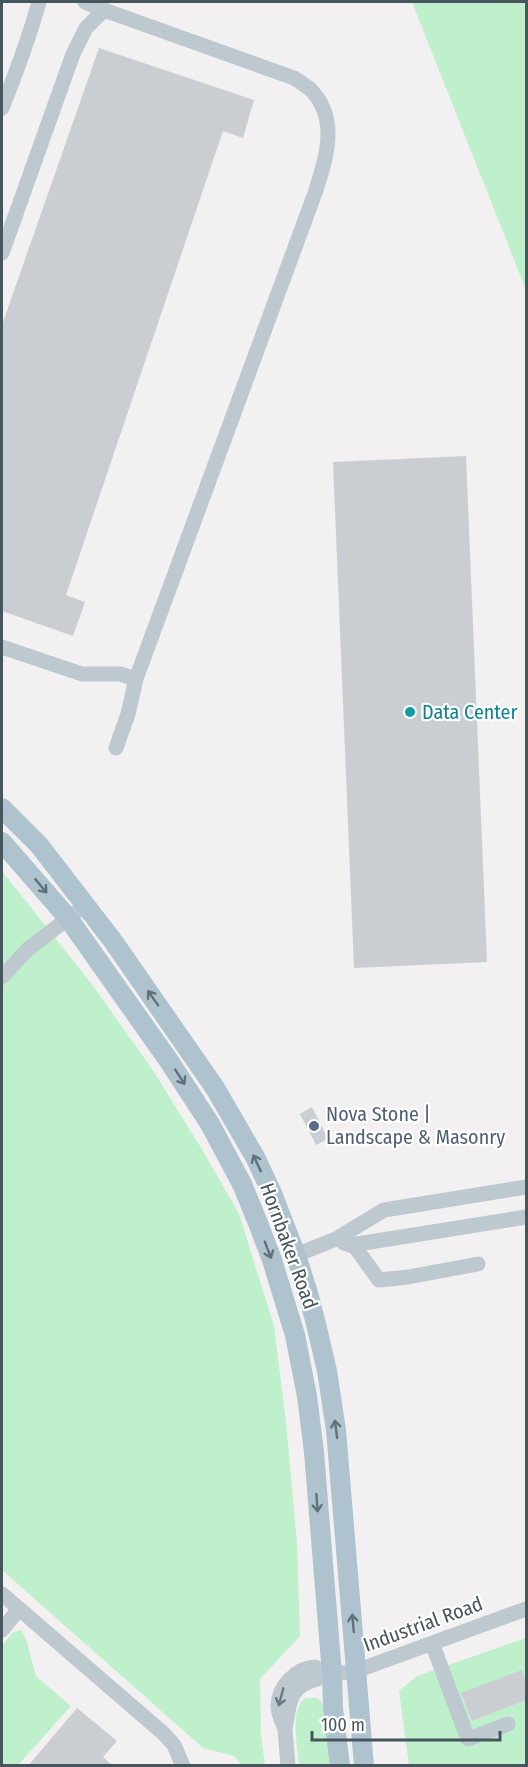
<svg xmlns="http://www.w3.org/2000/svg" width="528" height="1767" font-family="'Fira Sans Condensed',sans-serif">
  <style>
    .green { fill: #bef0cb }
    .building { fill: #caced2 }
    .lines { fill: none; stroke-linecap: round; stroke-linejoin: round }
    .minor { stroke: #bdc9cf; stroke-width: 15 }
    .major { stroke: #afc3ce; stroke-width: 20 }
    .oneway { stroke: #617179 }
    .oneway2 { stroke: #6a787f }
    .culture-dot { fill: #0f9aa8; stroke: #fff; stroke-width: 2 }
    .service-dot { fill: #5c6f8a; stroke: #fff; stroke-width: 2 }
    .labels { text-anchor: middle; stroke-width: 4.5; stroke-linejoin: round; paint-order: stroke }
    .culture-label { font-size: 20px; fill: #0d838f; stroke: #fff; text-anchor: start }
    .service-label { font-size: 20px; fill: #4e5e75; stroke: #fff; text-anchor: start }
    .street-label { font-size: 20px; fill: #47565d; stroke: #fff }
  </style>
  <rect width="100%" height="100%" fill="#f2f0f0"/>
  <!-- green -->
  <path class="green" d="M 412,2 L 526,2 L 526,290 Z
    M 2,871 L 94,987 L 154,1072 L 203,1151 L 239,1214 L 274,1326 L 286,1422 L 297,1543 L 300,1636 L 260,1679 L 261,1735 L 265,1765 L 242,1765 L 234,1756 L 203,1748 L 2,1570 Z
    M 21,1630 L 26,1639 L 36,1676 L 71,1706 L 18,1765 L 2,1765 L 2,1646 L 12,1633 Z
    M 526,1638 L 526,1683 L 522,1671 L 472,1720 L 526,1700 L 526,1765 L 409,1765 L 399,1691 L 417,1676 Z
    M 305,1698 L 317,1698 L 322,1702 L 332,1765 L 299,1766 C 298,1747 289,1710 305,1698 Z"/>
  <!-- building -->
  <path class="building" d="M 99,48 L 254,100 L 243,138 L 223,131 L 66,595 L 85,602 L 73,636 L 2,611 L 2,325 Z
    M 466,456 L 487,962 L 354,968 L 333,462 Z
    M 312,1107 L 328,1139 L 316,1145 L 300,1114 Z
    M 522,1670 L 526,1683 L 526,1700 L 472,1721 L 461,1693 Z
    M 77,1708 L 117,1741 L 103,1757 L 113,1766 L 28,1766 Z"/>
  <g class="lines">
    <!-- minor -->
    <path class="minor" d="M 2,108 C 16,73 29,38 39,2
      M 2,253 L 73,54 L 86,28 L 104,10
      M 2,647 L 82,674 L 120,674 L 136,679 L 315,193 C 326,158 340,119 310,89 C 305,85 299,81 294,78 L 104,10 L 85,2
      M 116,748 L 128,714 L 136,679
      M 2,977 L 28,949 L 75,913
      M 344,1243 L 355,1247 L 379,1280 L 408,1277 L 478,1264
      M 351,1245 L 526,1217
      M 296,1255 L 336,1239 L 384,1210 L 526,1187
      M 2,1594 L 163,1733 L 174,1745 L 183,1766
      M 2,1630 L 19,1609
      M 432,1643 L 468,1739 L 508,1724
      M 321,1673 L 317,1679 C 287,1687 290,1704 285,1729 C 282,1722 278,1714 278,1706 C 278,1687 296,1668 315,1667 L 321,1673 L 332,1674 L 356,1671 L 526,1609
      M 285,1729 L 288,1766"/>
    <!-- major -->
    <path class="major" d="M 2,808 L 39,845 L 113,941 L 215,1088 L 255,1157 L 272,1193 L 296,1255 L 308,1293 L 317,1328 L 327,1371 L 336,1430 L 364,1766
      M 2,842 L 68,918 L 169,1061 L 210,1124 L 242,1184 L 258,1223 L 272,1260 L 295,1335 L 307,1396 L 314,1452 L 332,1674 L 333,1709 L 340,1766"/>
  </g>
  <!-- one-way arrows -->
  <defs><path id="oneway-shaft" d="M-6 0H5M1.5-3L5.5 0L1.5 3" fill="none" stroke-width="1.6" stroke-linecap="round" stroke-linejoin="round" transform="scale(1.5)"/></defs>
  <g class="oneway">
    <use href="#oneway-shaft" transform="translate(41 886) rotate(50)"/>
    <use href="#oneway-shaft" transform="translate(153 998) rotate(-125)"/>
    <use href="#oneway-shaft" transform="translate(180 1077) rotate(57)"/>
    <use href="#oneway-shaft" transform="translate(257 1163) rotate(-115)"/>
    <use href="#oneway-shaft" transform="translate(268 1250) rotate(69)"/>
    <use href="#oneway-shaft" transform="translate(336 1429) rotate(-97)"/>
    <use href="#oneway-shaft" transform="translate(317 1503) rotate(86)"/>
    <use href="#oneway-shaft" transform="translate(353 1623) rotate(-95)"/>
  </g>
  <use class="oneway2" href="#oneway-shaft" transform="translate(281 1697) rotate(105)"/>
  <!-- markers -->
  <circle class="culture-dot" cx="410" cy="712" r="6"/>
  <circle class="service-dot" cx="314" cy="1126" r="6"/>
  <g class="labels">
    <!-- culture labels -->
    <g class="culture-label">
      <text x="422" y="719">Data Center</text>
    </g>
    <!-- service labels -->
    <g class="service-label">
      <text x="326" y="1121">Nova Stone |<tspan x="326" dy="23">Landscape &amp; Masonry</tspan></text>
    </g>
    <!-- street labels -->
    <g class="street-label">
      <text transform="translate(289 1246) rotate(70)" y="7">Hornbaker Road</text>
      <text transform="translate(423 1624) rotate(-20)" y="7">Industrial Road</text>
    </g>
  </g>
  <!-- border -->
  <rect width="528" height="1767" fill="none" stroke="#47565d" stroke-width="6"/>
  <!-- scale -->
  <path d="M312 1731v9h188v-9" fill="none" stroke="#47565d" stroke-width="3"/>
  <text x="321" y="1731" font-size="18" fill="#47565d" stroke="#ffffff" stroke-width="4.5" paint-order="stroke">100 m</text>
</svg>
